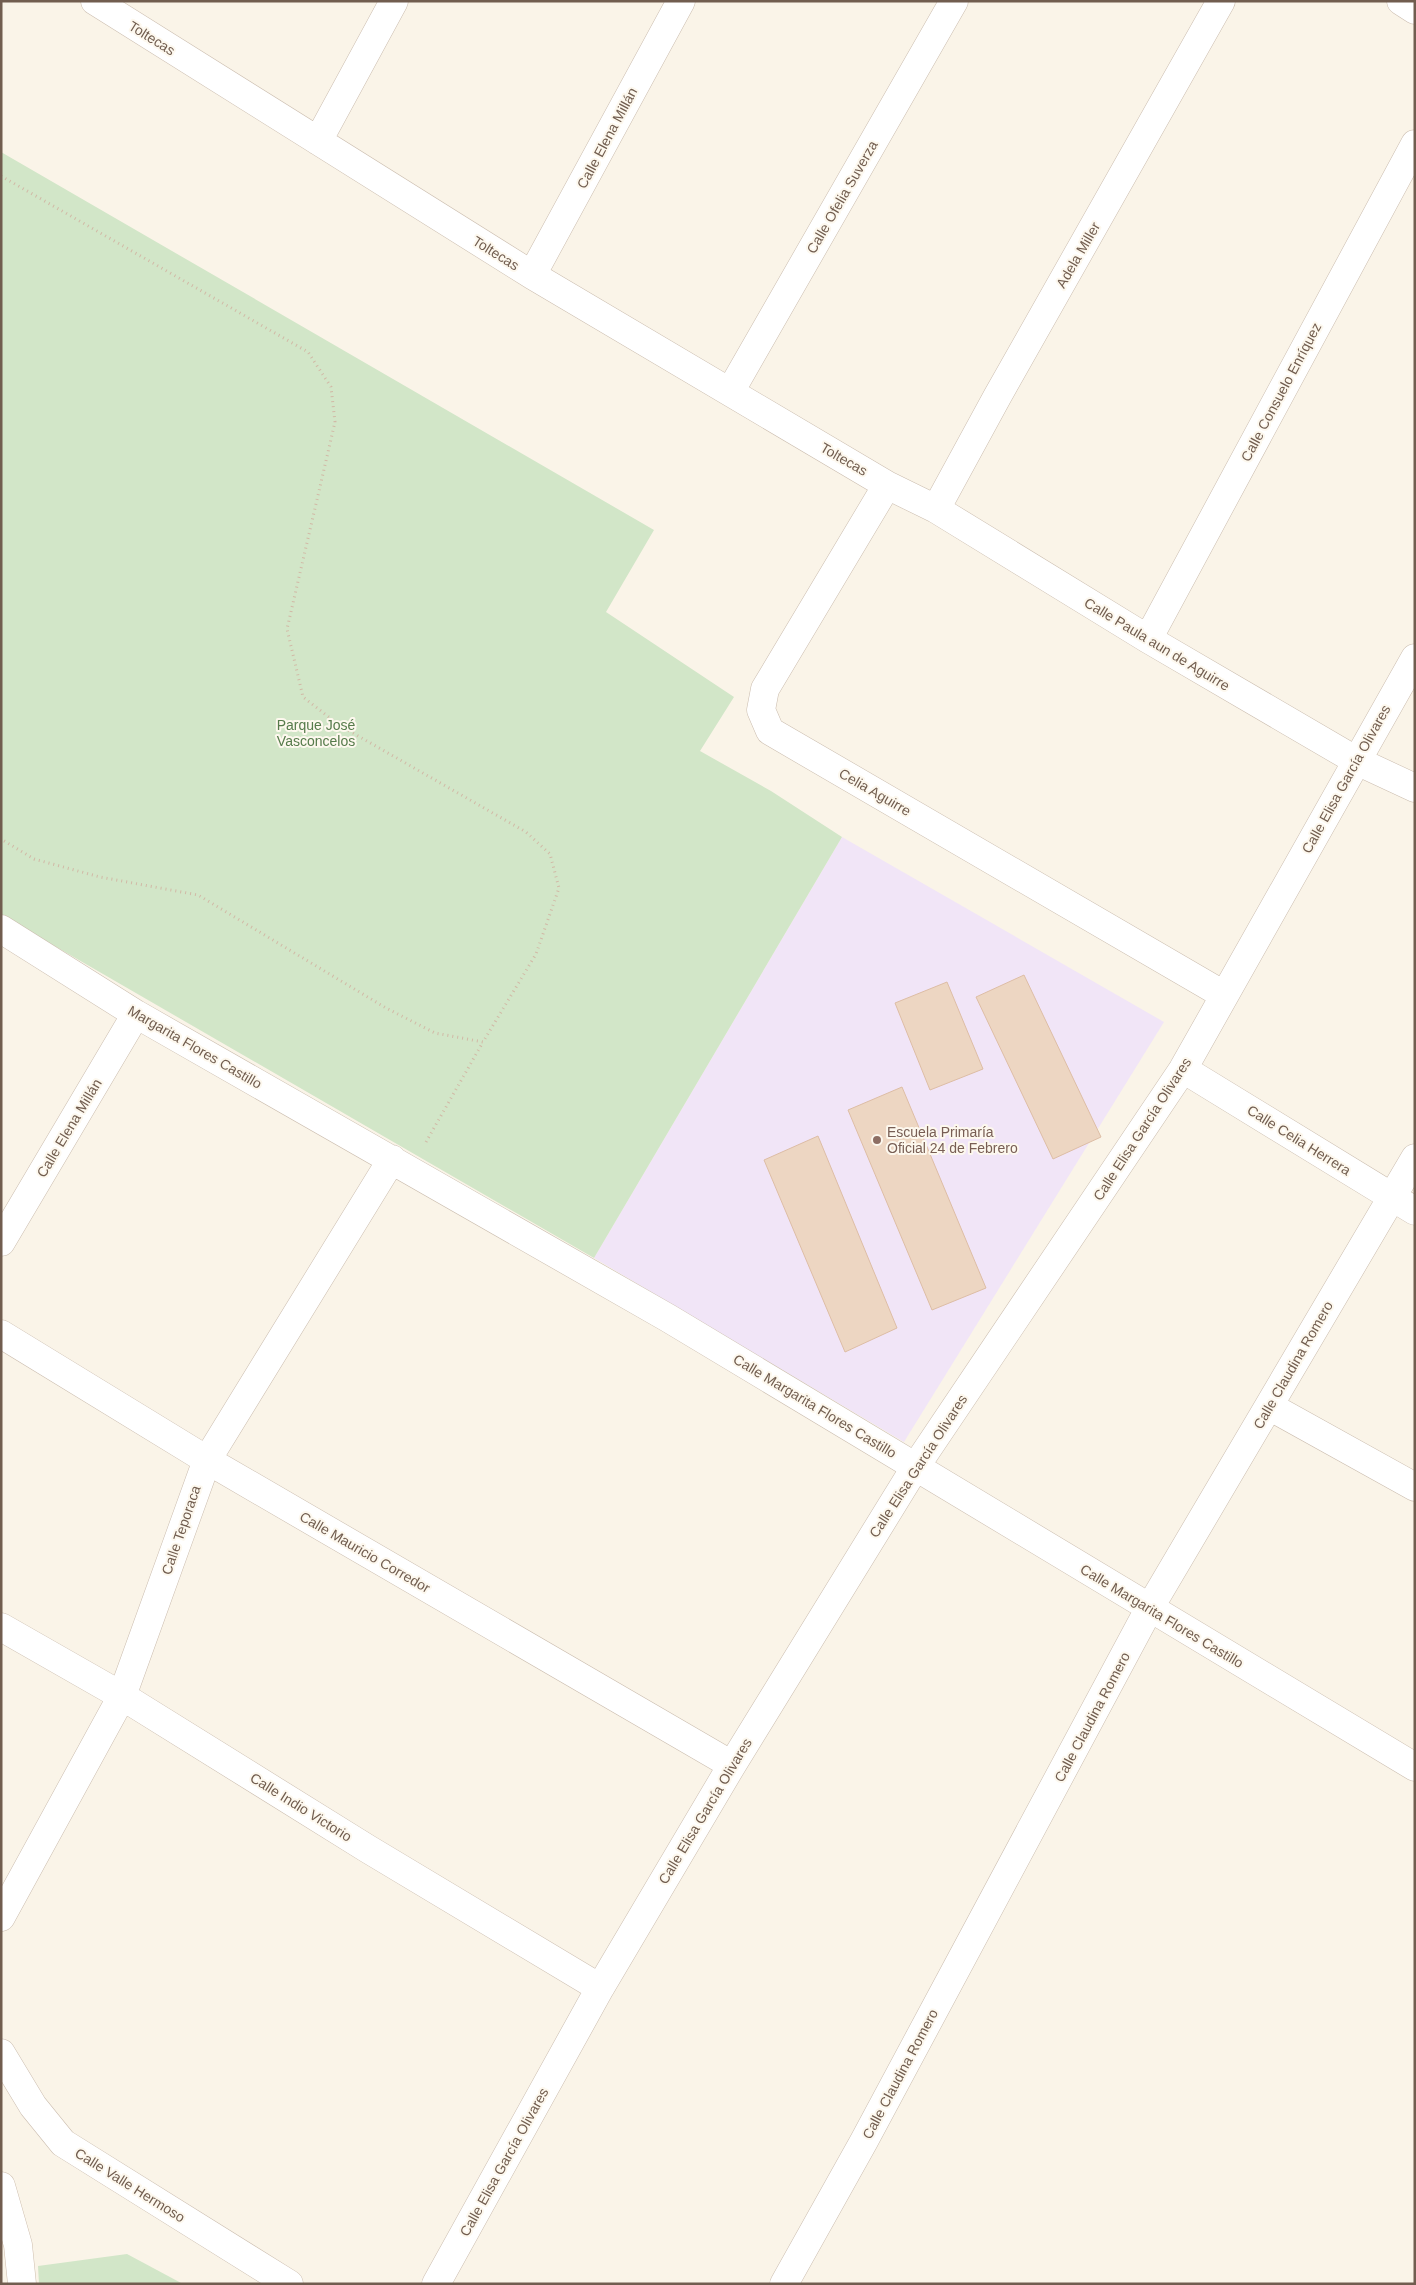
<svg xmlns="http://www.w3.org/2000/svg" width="1416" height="2285" font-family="Arial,sans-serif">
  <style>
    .education { fill: #f1e5f7 }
    .green { fill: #d2e6c8 }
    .building { fill: #edd6c2; stroke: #ddbda5 }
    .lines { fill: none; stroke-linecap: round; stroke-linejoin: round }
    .minor-casing { stroke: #cbbdaf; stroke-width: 29 }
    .secondary-casing { stroke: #cdbdad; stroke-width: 29 }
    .path { stroke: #d1b9a6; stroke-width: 3; stroke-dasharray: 1 4; stroke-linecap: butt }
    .minor { stroke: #fff; stroke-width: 28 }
    .secondary { stroke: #fff; stroke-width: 28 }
    .education-dot { fill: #8d6e63; stroke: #fdf8ee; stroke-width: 2 }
    .labels { text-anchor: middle; stroke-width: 4; stroke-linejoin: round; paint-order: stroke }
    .street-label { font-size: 14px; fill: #715d4f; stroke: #fdf8ee }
    .park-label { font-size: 14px; fill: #567b4b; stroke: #fdf8ee }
    .education-label { font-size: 14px; fill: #785e54; stroke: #fdf8ee; text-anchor: start }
  </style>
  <rect width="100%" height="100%" fill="#faf4e8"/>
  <!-- education -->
  <path class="education" d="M 842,837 L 1164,1022 L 904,1442 L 594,1258 Z"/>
  <!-- green -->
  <path class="green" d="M 1,152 L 654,530 L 606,612 L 734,697 L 700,751 L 771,791 L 842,837 L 594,1258 L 1,915 Z
    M 127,2254 L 183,2284 L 39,2284 L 38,2266 Z"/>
  <!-- building -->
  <path class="building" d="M 1024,975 L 1101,1137 L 1053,1159 L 976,997 Z
    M 947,982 L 983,1069 L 930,1090 L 895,1003 Z
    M 902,1087 L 986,1288 L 932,1310 L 848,1110 Z
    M 818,1136 L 897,1328 L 845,1352 L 764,1160 Z"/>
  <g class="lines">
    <defs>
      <path id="minor" d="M 95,1 L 532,275 L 887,485 L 936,509 L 1148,639 L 1357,761 L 1415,788
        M 1401,1 L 1415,10
        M 318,141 L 394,1
        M 532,275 L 681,1
        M 730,392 L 954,1
        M 887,485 L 765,689 L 761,710 L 770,731 L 1224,995
        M 936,509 L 997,397 L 1221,1
        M 1148,639 L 1415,144
        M 1,929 L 136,1014 L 668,1318 L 1415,1767
        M 1183,1069 L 1415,1211
        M 1,1242 L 136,1014
        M 1,1334 L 207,1460 L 732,1765
        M 1269,1406 L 1415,1487
        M 1,1627 L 122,1696 L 368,1849 L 600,1988
        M 1,1917 L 122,1696 L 207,1460 L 392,1159
        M 1,2053 L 33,2106 L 63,2143 L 289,2284
        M 436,2284 L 600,1988 L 732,1765 L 916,1466 L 1183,1069 L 1415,658
        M 784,2284 L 864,2141 L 1149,1609 L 1415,1158"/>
      <path id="secondary" d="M 1,2186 L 18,2245 L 22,2284"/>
    </defs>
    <!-- minor casing -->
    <use href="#minor" class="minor-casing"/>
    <!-- secondary casing -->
    <use href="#secondary" class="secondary-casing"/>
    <!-- path -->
    <path class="path" d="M 1,176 L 308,352 L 331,387 L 335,422 L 287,629 L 303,697 L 339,725 L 526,832 L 550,854 L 559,888 L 536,954 L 483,1042 L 435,1033 L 386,1008 L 198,895 L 100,877 L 34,859 L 1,839
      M 426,1142 L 483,1042"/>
    <!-- minor -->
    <use href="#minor" class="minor"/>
    <!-- secondary -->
    <use href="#secondary" class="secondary"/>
  </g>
  <!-- markers -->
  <circle class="education-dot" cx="877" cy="1140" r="5"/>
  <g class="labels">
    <!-- street labels -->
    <g class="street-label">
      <text transform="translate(152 38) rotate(32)" y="5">Toltecas</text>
      <text transform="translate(607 138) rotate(-62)" y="5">Calle Elena Millán</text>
      <text transform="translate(842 197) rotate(-60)" y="5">Calle Ofelia Suverza</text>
      <text transform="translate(496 253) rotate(32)" y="5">Toltecas</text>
      <text transform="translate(1078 255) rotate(-60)" y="5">Adela Miller</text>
      <text transform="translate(1281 392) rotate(-62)" y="5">Calle Consuelo Enríquez</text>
      <text transform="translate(844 459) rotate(30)" y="5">Toltecas</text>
      <text transform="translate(1157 644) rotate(31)" y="5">Calle Paula aun de Aguirre</text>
      <text transform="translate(1346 779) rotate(-61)" y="5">Calle Elisa García Olivares</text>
      <text transform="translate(875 792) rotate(30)" y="5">Celia Aguirre</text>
      <text transform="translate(195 1047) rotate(30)" y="5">Margarita Flores Castillo</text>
      <text transform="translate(69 1128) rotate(-59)" y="5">Calle Elena Millán</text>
      <text transform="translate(1142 1129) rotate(-57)" y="5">Calle Elisa García Olivares</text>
      <text transform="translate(1299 1140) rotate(32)" y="5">Calle Celia Herrera</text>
      <text transform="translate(1293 1365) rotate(-60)" y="5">Calle Claudina Romero</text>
      <text transform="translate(815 1406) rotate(31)" y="5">Calle Margarita Flores Castillo</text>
      <text transform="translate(918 1466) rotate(-57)" y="5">Calle Elisa García Olivares</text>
      <text transform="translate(181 1530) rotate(-71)" y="5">Calle Teporaca</text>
      <text transform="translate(365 1552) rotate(30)" y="5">Calle Mauricio Corredor</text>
      <text transform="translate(1162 1616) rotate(31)" y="5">Calle Margarita Flores Castillo</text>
      <text transform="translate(1092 1717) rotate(-62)" y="5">Calle Claudina Romero</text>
      <text transform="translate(301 1807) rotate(32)" y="5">Calle Indio Victorio</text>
      <text transform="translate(705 1811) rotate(-59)" y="5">Calle Elisa García Olivares</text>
      <text transform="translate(900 2074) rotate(-62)" y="5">Calle Claudina Romero</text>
      <text transform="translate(504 2162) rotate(-61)" y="5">Calle Elisa García Olivares</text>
      <text transform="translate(130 2185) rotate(32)" y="5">Calle Valle Hermoso</text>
    </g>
    <!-- park labels -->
    <g class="park-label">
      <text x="316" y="730">Parque José<tspan x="316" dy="16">Vasconcelos</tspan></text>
    </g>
    <!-- education labels -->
    <g class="education-label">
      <text x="887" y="1137">Escuela Primaría<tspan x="887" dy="16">Oficial 24 de Febrero</tspan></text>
    </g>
  </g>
  <!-- border -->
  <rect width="1416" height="2285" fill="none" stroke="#715d4f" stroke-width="5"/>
</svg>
